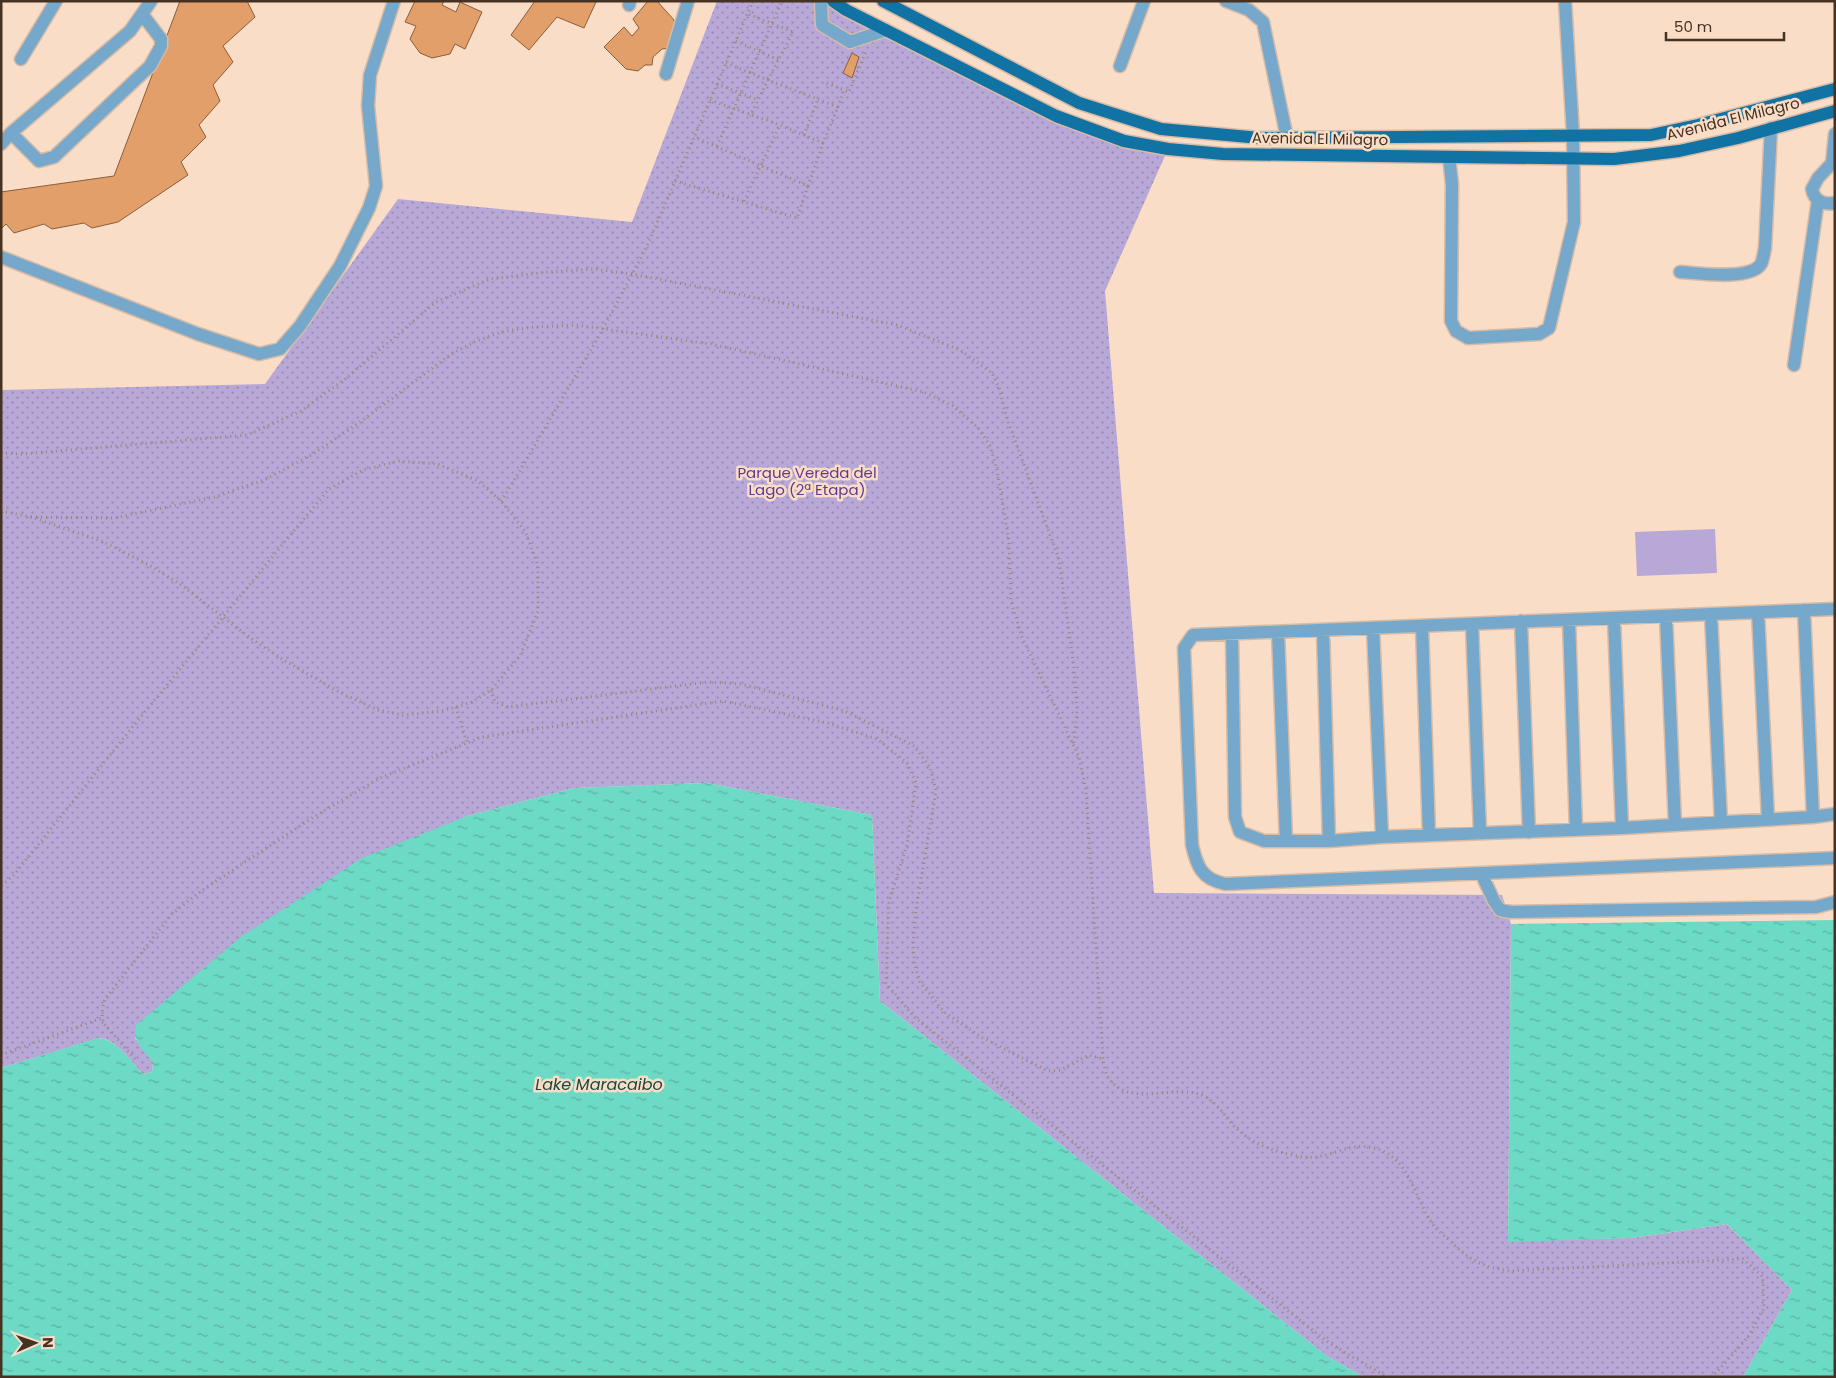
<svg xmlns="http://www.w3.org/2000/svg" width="1836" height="1378" font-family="Poppins,sans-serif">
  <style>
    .green { fill: #b7a8d7 }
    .park { fill: url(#park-dots) }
    .water { fill: url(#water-ripples) }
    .building { fill: #e39f69; stroke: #885e3c }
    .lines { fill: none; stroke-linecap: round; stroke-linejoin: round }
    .minor-casing { stroke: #d6bba6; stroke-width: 15 }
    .major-casing { stroke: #d6bba6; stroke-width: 15 }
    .path { stroke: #9d8573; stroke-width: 3; stroke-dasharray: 1 4; stroke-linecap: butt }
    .minor { stroke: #75a8cb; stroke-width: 12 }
    .major { stroke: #1172a4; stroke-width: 12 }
    .labels { text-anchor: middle; stroke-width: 5; stroke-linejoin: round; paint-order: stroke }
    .street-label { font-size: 15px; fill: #453223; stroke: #faddc7 }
    .park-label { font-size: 15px; fill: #5e3b91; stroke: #faddc7 }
    .water-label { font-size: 16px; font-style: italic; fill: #184940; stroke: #faddc7 }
  </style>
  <defs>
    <pattern id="park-dots" width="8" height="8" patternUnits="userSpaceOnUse" patternTransform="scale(1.25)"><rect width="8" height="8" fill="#b7a8d7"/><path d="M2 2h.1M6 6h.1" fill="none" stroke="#9789ae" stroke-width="1.8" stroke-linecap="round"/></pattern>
    <pattern id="water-ripples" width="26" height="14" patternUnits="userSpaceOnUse" patternTransform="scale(1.25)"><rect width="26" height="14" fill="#6cdac5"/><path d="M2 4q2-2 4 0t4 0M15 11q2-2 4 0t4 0" fill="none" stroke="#5bb1a0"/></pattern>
  </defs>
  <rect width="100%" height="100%" fill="#faddc7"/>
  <!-- green -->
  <path class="green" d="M 1715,529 L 1717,573 L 1637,576 L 1635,532 Z"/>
  <!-- park -->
  <path class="park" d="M 717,1 L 823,1 L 844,17 L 979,77 L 1056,116 L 1168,149 L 1105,291 L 1154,893 L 1502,895 L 1511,924 L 1508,1241 L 1632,1238 L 1727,1224 L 1792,1290 L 1743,1377 L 1364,1377 L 1328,1357 L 880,1001 L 872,815 L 707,783 L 575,788 L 467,816 L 135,1038 L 153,1062 L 152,1072 L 143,1074 C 131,1062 117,1039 99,1038 L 1,1068 L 1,390 L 265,384 L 398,199 L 632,222 Z"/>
  <!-- water -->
  <path class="water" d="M 707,783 L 872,815 L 880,1001 L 1328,1357 L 1364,1377 L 1,1377 L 1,1068 L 98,1038 C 117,1039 131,1062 143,1074 L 152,1072 L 153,1062 C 144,1051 131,1040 136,1025 L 242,936 L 362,858 L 467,816 L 575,788 Z
    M 1835,920 L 1835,1377 L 1743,1377 L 1792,1290 L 1727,1224 L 1632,1238 L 1508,1242 L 1511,924 Z"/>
  <!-- building -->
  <path class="building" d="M 180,1 L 247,1 L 255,17 L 223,46 L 233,62 L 213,85 L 220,101 L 199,125 L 206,137 L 181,162 L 188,175 L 118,222 L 92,228 L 84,223 L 52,229 L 44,224 L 14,233 L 6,224 L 1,229 L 1,192 L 114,176 Z
    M 415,1 L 444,1 L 442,5 L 456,12 L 460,2 L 482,12 L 465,49 L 455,44 L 450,54 L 432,58 L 420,53 L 410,39 L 416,26 L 405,22 Z
    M 535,1 L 596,1 L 596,2 L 584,28 L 557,17 L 529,50 L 511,35 Z
    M 648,1 L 657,1 L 674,20 L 677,34 L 670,48 L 662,49 L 653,57 L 652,65 L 645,65 L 638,71 L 626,69 L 604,47 L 624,27 L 632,36 L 639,28 L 633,19 Z
    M 852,53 L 859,57 L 852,78 L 843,73 Z"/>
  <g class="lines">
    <defs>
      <path id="minor" d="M 821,1 L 822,25 L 850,42 L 886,30
        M 1226,1 L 1249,10 L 1263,22 L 1287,138
        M 629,5 L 630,1
        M 21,59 L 56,1
        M 1120,66 L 1144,1
        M 666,74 L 688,1
        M 11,133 L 39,161 L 54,157 L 150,66 L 161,46 L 161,39 L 142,14
        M 1835,134 L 1832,163 L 1818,178 L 1812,189 C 1814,201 1824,205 1835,203
        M 1,144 L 11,133 L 130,31 L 151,1
        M 1449,157 L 1452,184 L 1451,321 L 1456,331 L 1468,338 L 1539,334 L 1549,328 L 1574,222 L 1573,135 L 1565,1
        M 1,257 L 198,334 L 259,354 L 280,349 L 300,326 L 340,266 L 369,208 L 376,186 L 368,106 L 370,75 L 394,1
        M 1680,272 C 1698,273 1750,281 1761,264 C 1763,260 1764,253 1765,248 L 1771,128
        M 1794,365 L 1818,200
        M 1835,609 L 1193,635 L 1184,648 L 1192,845 C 1197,867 1202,879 1225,884 L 1835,858
        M 1804,610 L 1813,817
        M 1758,612 L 1768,819
        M 1711,614 L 1721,822
        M 1666,616 L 1675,825
        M 1614,618 L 1622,828
        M 1569,620 L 1576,830
        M 1521,621 L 1529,832
        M 1472,624 L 1480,833
        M 1422,626 L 1429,835
        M 1373,628 L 1382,837
        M 1323,630 L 1329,841
        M 1278,632 L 1286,841
        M 1232,634 L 1235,817 L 1240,832 L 1264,841 L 1329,841 L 1382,837 L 1622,828 L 1813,817 L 1835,814
        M 1481,873 L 1494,901 L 1500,910 L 1511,912 L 1816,907 L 1835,902"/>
      <path id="major" d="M 833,1 L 846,10 L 1056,116 L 1124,141 L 1168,149 L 1223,154 L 1614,159 L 1679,151 L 1738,138 L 1835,111
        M 883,1 L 1079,103 L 1161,129 L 1260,138 L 1651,135 L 1698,125 L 1835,89"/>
    </defs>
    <!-- minor casing -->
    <use href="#minor" class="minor-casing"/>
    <!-- major casing -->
    <use href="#major" class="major-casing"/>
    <!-- path -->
    <path class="path" d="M 736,41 L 779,60
      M 726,63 L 768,80 L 750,116
      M 827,83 L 844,90
      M 717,84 L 758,100
      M 710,100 L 780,125
      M 838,107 L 844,90 L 849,92 L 866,51
      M 804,135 L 818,99
      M 717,146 L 782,1
      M 675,181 L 797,218 L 808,186 L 694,137
      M 808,186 L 823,143
      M 744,201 L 780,125 L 823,143 L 838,107 L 768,80 L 793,32 L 748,14
      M 1,453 L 22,454 L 247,435 L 301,411 L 345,379 L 436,302 L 490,279 L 548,272 L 594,269 L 632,274 L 897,325 L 960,350 L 992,373 L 999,387 L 1007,419 L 1059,559 L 1074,668 L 1077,710 L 1074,743
      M 501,501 L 509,489 L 603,329 L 647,246 L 753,1
      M 1,511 L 31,517 L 104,542 L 147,564 L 180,584 L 223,617 L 253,640 L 287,662 L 339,692 L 378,710 L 403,715 L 441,711 L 456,707 L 472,702 L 491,690 L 520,656 L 538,611 L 538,566 L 525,531 L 501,501 L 478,481 L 438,464 L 398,461 L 363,470 L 329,489 L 292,533 L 223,617 L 126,735 L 14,875 L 1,886
      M 31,517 L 114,518 L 215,497 L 264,480 L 313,454 L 363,420 L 450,355 L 474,342 L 501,332 L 533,327 L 576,325 L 711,344 L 924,392 L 953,406 L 978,428 L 990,446 L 997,470 L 1009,542 L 1011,601 L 1022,637 L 1079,757 L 1086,791 L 1103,1059 C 1104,1064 1105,1072 1108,1077 C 1129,1110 1174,1082 1204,1096 C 1218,1103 1225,1117 1236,1128 C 1253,1145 1280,1154 1304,1157 C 1331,1160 1347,1141 1374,1148 C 1410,1156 1415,1201 1434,1226 C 1438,1231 1443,1235 1448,1239 C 1468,1259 1481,1267 1510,1271 L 1743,1259 L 1763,1277 L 1764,1308 L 1748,1337 L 1715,1374 L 1710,1377
      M 491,690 L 495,702 L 508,707 L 708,682 L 741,684 L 845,711 L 914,746 L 930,767 L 936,791 L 916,909 L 913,946 L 915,966 L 920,982 L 944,1012 L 981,1037 L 1048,1071 L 1061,1070 L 1089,1055 L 1103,1059
      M 456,707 L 467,743
      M 1,1055 L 102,1018
      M 135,1059 L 104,1024 C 101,1015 102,1008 105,999 L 172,914 L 201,891 L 315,816 L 380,778 L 482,737 L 723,701 L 828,723 L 877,739 L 907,763 L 916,783 L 907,845 L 889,901 L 886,983 L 914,1017 L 1329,1343 L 1387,1377"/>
    <!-- minor -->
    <use href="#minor" class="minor"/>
    <!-- major -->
    <use href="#major" class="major"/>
  </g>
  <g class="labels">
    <!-- street labels -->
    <g class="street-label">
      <text transform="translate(1733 119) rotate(-14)" y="5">Avenida El Milagro</text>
      <text transform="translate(1320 139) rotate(1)" y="5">Avenida El Milagro</text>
    </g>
    <!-- park labels -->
    <g class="park-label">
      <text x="807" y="478">Parque Vereda del<tspan x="807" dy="17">Lago (2ª Etapa)</tspan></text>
    </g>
    <!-- water labels -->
    <g class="water-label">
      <text x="599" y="1090">Lake Maracaibo</text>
    </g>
  </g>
  <!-- border -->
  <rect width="1836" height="1378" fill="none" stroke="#453223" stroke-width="5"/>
  <!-- north arrow -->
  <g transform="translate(35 1343) rotate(88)" stroke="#faddc7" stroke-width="4" paint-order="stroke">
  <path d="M0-4L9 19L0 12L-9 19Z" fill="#453223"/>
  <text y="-8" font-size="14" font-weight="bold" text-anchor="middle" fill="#453223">N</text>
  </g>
  <!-- scale -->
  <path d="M1666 32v8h118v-8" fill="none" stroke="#453223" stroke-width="2.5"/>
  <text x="1674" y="32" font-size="15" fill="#453223" stroke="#faddc7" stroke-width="4" paint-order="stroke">50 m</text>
</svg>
